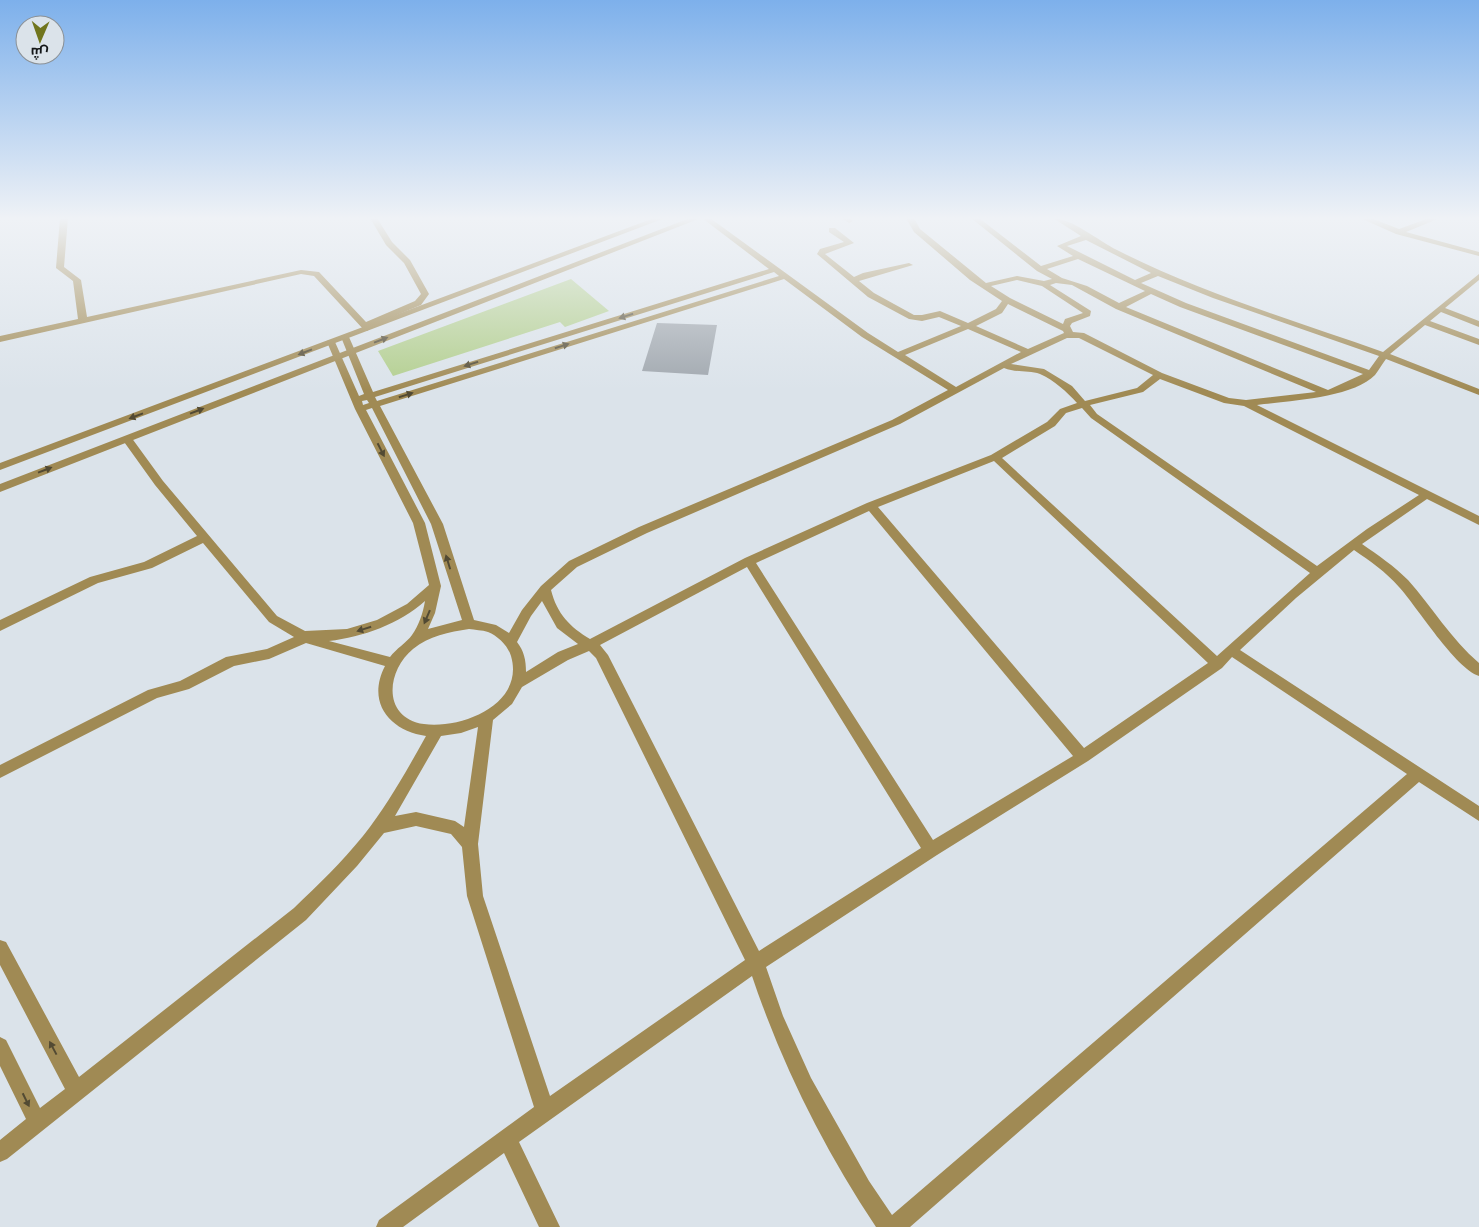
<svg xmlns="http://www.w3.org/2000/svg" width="1479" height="1227" font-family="Jost,Cairo,sans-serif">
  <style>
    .green { fill: #b3cf8f }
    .building { fill: #a0a7ae }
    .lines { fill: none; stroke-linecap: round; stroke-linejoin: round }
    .minor { fill: #a08a54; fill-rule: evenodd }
    .tertiary { fill: #a08a54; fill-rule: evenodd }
    .oneway { fill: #524a33 }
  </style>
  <rect width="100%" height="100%" fill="#dbe3ea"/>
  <!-- green -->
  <path class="green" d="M 571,279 L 609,311 L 565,327 L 560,322 L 393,376 L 378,351 Z"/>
  <!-- building -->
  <path class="building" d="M 657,323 L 717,325 L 708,375 L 642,371 Z"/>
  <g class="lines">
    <!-- minor -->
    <path class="minor" d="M 60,218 L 68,218 L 64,267 L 81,280 L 87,317 L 301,270 L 319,272 L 366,322 L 415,301 L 421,294 L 404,263 L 386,245 L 370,218 L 377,218 L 392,242 L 410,260 L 429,294 L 421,305 L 370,326 L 371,328 L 367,331 L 364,330 L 314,276 L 301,274 L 0,342 L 0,336 L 78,319 L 73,281 L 56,268 Z
      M 702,218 L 710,218 L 868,333 L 898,352 L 961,326 L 939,317 L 922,321 L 909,319 L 868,297 L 817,254 L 820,249 L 844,242 L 829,232 L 829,228 L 835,228 L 854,243 L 825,254 L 854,277 L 863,273 L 909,263 L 913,265 L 859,281 L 874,293 L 914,315 L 922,315 L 940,311 L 968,323 L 996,309 L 1002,301 L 970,280 L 914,232 L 906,218 L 914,218 L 920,229 L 986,283 L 1017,276 L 1044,281 L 1052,279 L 1037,271 L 971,218 L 979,218 L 1041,266 L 1073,256 L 1057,246 L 1081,236 L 1053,218 C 1071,218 1099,241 1117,250 C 1201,293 1293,320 1383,352 L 1479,274 L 1479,280 L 1445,308 L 1479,321 L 1479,327 L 1441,312 L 1430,321 L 1479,339 L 1479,345 L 1425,325 L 1390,354 L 1479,389 L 1479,395 L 1386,359 C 1382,364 1379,370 1375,375 C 1353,398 1287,401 1257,405 L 1479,516 L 1479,525 L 1427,499 L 1362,544 C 1378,555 1394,566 1408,580 C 1432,607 1451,639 1479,663 L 1479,676 C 1455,668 1418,608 1399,587 C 1386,572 1370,561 1354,550 L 1296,598 L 1240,650 L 1479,806 L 1479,821 L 1419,782 L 910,1227 L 876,1227 C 824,1149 782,1065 752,976 L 519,1142 L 560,1227 L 539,1227 L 504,1153 L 403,1227 L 376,1227 L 379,1220 L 534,1107 L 467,896 L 462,847 L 451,834 L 416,826 L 384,833 L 357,866 L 306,920 L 7,1159 L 0,1162 L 0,1140 L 26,1119 L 0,1066 L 0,1037 L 6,1040 L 40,1108 L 65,1089 L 0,965 L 0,940 L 6,942 L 79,1077 L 294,908 C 318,885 342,862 363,836 C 387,806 407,770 426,736 C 390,731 366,703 385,666 L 306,643 L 269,659 L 234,666 L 189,689 L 157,698 L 0,778 L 0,765 L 148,690 L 180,681 L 226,657 L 267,649 L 294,637 L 269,622 L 203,543 L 152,568 L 98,583 L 0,631 L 0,620 L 90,577 L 144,562 L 197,536 L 155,485 L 122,439 L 123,437 L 131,437 L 163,481 L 277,616 L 305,631 L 347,629 L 377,620 L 407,604 L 429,585 L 413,523 L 355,409 L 327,342 L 328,340 L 335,342 L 359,396 L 364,394 L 341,337 L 342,335 L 349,337 L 373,392 L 769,269 ZM 1086,240 L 1151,273 L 1135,280 L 1067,246 ZM 1078,259 L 1145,291 L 1119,303 L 1087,286 L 1062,278 L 1047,269 ZM 774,272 L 779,276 L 377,401 L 375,397 ZM 1158,276 L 1213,298 L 1379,356 L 1369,370 L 1186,303 L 1141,283 ZM 784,279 L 862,337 L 948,390 L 892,420 L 639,527 L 569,561 L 541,586 L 522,610 L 509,633 L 496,625 L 474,620 L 443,524 L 380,406 ZM 1017,280 L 1042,286 L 1083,313 L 1065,319 L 1063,324 L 1010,298 L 991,286 ZM 1056,283 L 1072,285 L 1116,309 L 1316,392 L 1246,400 L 1229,398 L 1162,373 L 1084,333 L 1073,332 L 1070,326 L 1072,323 L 1090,316 L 1091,311 L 1050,285 ZM 1151,294 L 1180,307 L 1363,374 L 1328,390 L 1126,307 ZM 1008,304 L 1063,331 L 1064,333 L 1028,349 L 976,326 L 1002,313 ZM 968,329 L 1021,352 L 956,387 L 905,355 ZM 1067,338 L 1079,338 L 1153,375 L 1137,388 L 1085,401 L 1072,386 L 1044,369 L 1011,364 ZM 1004,368 C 1016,373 1029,370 1040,374 C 1054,380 1067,392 1077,403 L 1060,409 L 1047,422 L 991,455 L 867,503 L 745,558 L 590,639 C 570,627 557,614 551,590 L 577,567 L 647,533 L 900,424 ZM 1160,379 L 1224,403 L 1244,406 L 1419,495 L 1367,529 L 1317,566 L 1097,414 L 1090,405 L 1143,392 ZM 367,400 L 369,403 L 363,405 L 362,401 ZM 372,408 L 431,524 L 462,620 L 428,629 L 435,613 L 441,586 L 425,523 L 366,410 ZM 1082,408 L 1091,418 L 1310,573 L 1217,656 L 1002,458 L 1055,426 L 1066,413 ZM 994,461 L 1208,663 L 1084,748 L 878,507 ZM 869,511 L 1073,756 L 933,840 L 756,563 ZM 747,567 L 921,848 L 759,951 L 608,655 L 600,645 ZM 425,601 C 423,613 419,625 412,635 C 407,642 396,649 390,657 L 329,641 C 363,637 399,624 425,601 ZM 542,601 L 557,628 L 578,644 L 558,652 L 526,672 C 526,660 524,651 517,642 L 531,616 ZM 469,629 C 475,630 482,630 488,632 C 498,636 508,646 511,656 C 525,704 462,729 424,724 C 382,718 386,671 413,649 C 429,636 449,632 469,629 ZM 589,651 L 596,658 L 745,960 L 550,1096 L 483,896 L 478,844 L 493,720 L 512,704 L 522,687 L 568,660 ZM 1232,657 L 1407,774 L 892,1215 L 869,1181 L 811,1078 L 783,1016 L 766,967 L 937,855 L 1088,761 L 1222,668 ZM 478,727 L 464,827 L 455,821 L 416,812 L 395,816 L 441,736 L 461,733 Z
      M 841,218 L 850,218 L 853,221 L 849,223 Z
      M 1360,218 L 1371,218 L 1399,229 L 1429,218 L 1440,218 L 1406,232 L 1479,252 L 1479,256 L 1396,234 Z"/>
    <!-- tertiary -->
    <path class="tertiary" d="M 654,218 L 665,218 L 0,470 L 0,463 Z
      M 690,218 L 701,218 L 0,492 L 0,484 Z"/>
  </g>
  <!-- one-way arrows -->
  <defs><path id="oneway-solid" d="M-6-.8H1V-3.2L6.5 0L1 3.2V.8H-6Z" transform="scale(1.25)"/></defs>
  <g class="oneway">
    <use href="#oneway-solid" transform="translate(626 316) rotate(163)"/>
    <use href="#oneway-solid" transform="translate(381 340) rotate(-21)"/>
    <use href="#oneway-solid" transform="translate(562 346) rotate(-17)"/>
    <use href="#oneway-solid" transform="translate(305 352) rotate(159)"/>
    <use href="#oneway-solid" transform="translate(471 364) rotate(163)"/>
    <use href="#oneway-solid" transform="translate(406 395) rotate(-17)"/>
    <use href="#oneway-solid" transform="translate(197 411) rotate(-21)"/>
    <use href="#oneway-solid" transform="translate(136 416) rotate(159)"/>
    <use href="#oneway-solid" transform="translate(381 450) rotate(63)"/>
    <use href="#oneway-solid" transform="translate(45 470) rotate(-21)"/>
    <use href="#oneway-solid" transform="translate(448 562) rotate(-107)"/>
    <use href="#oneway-solid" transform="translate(427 617) rotate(113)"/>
    <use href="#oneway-solid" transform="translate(364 629) rotate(163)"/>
    <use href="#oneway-solid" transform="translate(53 1048) rotate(-118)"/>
    <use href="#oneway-solid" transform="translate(26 1100) rotate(64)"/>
  </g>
  <!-- sky -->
  <linearGradient id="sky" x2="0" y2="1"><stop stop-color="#7db0eb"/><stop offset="0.56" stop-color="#eff2f6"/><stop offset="1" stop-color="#eff2f6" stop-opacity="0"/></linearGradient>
  <rect width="1479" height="390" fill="url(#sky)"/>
  <!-- north arrow -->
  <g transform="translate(40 40) rotate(182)"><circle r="24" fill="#dbe3ea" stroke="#8b9196"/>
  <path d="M0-4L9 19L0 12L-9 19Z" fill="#70751d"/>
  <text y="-8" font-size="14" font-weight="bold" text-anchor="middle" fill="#131618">ش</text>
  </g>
</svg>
